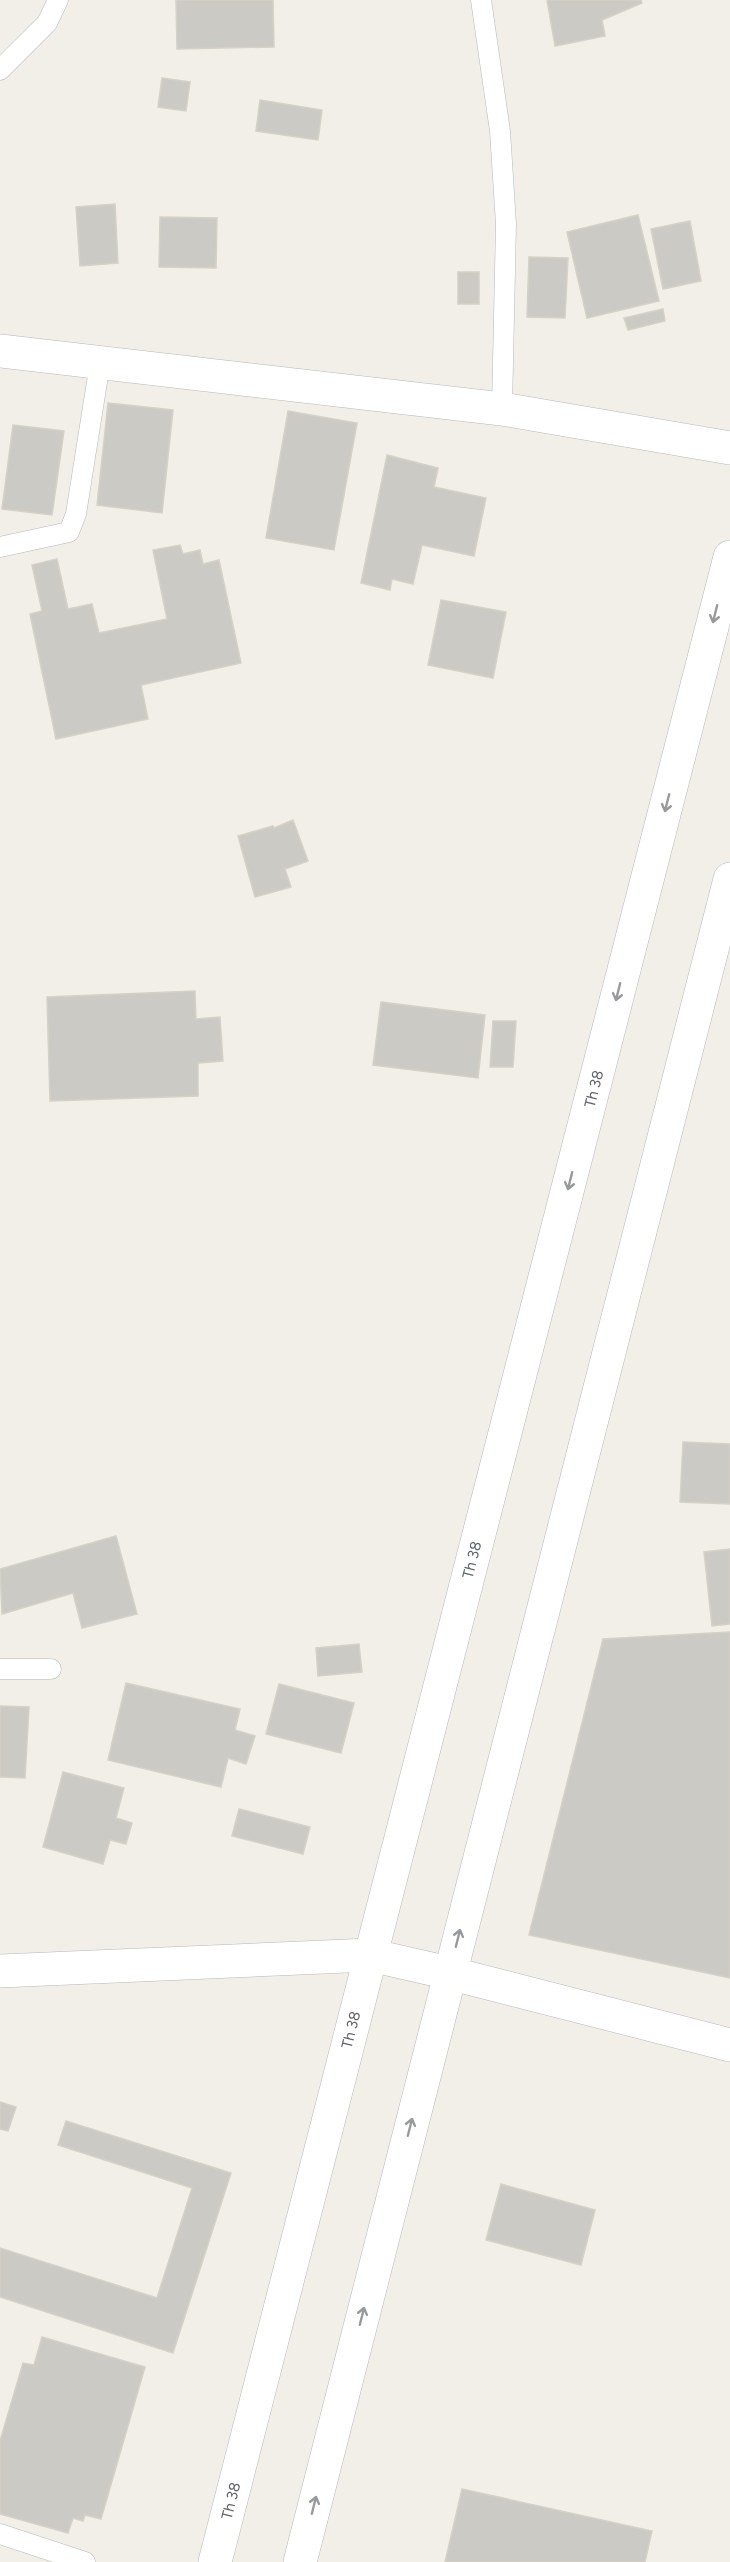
<svg xmlns="http://www.w3.org/2000/svg" width="730" height="2562" font-family="Figtree,sans-serif">
  <style>
    .building { fill: #cccac5; stroke: #d6d1c6; stroke-width: 1.5 }
    .lines { fill: none; stroke-linecap: round; stroke-linejoin: round }
    .service-casing { stroke: #b5b8bc; stroke-width: 21 }
    .minor-casing { stroke: #b5b8bc; stroke-width: 34 }
    .tertiary-casing { stroke: #b5b8bc; stroke-width: 34 }
    .service { stroke: #fff; stroke-width: 20 }
    .minor { stroke: #fff; stroke-width: 33 }
    .tertiary { stroke: #fff; stroke-width: 33 }
    .oneway { stroke: #979a9d }
    .labels { text-anchor: middle; stroke-width: 5; stroke-linejoin: round; paint-order: stroke }
    .street-label { font-size: 15px; fill: #5f6368; stroke: #fff }
  </style>
  <rect width="100%" height="100%" fill="#f1efe8"/>
  <!-- building -->
  <path class="building" d="M 176,0 L 273,0 L 274,47 L 177,49 Z
    M 547,0 L 641,0 L 642,3 L 602,20 L 605,36 L 555,46 Z
    M 162,78 L 190,82 L 186,111 L 158,107 Z
    M 260,100 L 322,110 L 318,140 L 256,131 Z
    M 115,204 L 118,263 L 80,266 L 76,207 Z
    M 638,215 L 659,301 L 587,318 L 567,232 Z
    M 160,217 L 217,218 L 216,268 L 159,267 Z
    M 690,221 L 701,281 L 663,289 L 651,229 Z
    M 529,257 L 568,258 L 565,318 L 527,317 Z
    M 458,272 L 479,272 L 479,304 L 458,304 Z
    M 663,309 L 665,321 L 628,330 L 624,318 Z
    M 108,403 L 173,410 L 162,513 L 97,505 Z
    M 288,411 L 357,423 L 334,550 L 266,538 Z
    M 13,425 L 64,431 L 52,515 L 2,509 Z
    M 387,455 L 438,468 L 434,487 L 486,498 L 474,556 L 422,545 L 413,584 L 392,579 L 390,590 L 361,583 Z
    M 180,545 L 183,554 L 200,550 L 203,564 L 219,560 L 241,663 L 141,685 L 148,719 L 56,739 L 30,614 L 42,611 L 32,565 L 57,559 L 68,609 L 92,604 L 99,633 L 167,619 L 153,550 Z
    M 441,600 L 506,612 L 493,678 L 428,665 Z
    M 293,820 L 308,861 L 285,869 L 291,887 L 255,897 L 238,836 L 273,826 L 274,828 Z
    M 195,991 L 196,1019 L 220,1017 L 223,1061 L 198,1063 L 198,1096 L 50,1101 L 47,997 Z
    M 381,1002 L 485,1015 L 478,1078 L 373,1065 Z
    M 493,1021 L 516,1021 L 513,1067 L 490,1067 Z
    M 683,1442 L 730,1444 L 730,1504 L 680,1502 Z
    M 116,1536 L 137,1614 L 82,1628 L 73,1593 L 2,1614 L 0,1569 Z
    M 730,1549 L 730,1624 L 712,1626 L 704,1552 Z
    M 730,1632 L 730,1978 L 529,1935 L 603,1639 Z
    M 359,1644 L 362,1672 L 318,1676 L 316,1648 Z
    M 126,1683 L 240,1709 L 235,1730 L 255,1736 L 246,1764 L 228,1758 L 221,1787 L 108,1760 Z
    M 279,1684 L 354,1703 L 341,1753 L 266,1734 Z
    M 0,1706 L 29,1707 L 25,1778 L 0,1777 Z
    M 63,1772 L 124,1788 L 116,1818 L 132,1823 L 126,1844 L 110,1840 L 103,1864 L 43,1847 Z
    M 239,1809 L 310,1827 L 303,1854 L 232,1836 Z
    M 0,2102 L 16,2107 L 8,2131 L 0,2129 Z
    M 66,2121 L 231,2173 L 173,2353 L 0,2297 L 0,2248 L 157,2298 L 192,2188 L 58,2145 Z
    M 501,2184 L 595,2210 L 581,2265 L 486,2240 Z
    M 42,2337 L 145,2367 L 101,2519 L 85,2515 L 83,2521 L 73,2518 L 68,2533 L 0,2514 L 0,2441 L 23,2363 L 34,2365 Z
    M 462,2489 L 652,2531 L 645,2562 L 445,2562 Z"/>
  <g class="lines">
    <defs>
      <path id="service" d="M 481,0 L 500,131 L 506,224 L 502,409
        M 0,70 L 47,23 L 58,0
        M 0,547 L 69,532 L 76,514 L 100,363
        M 0,1669 L 51,1669
        M 0,2534 L 85,2562"/>
      <path id="minor" d="M 0,351 L 502,409 L 730,448
        M 0,1971 L 370,1955 L 449,1973"/>
      <path id="tertiary" d="M 449,1973 L 730,2045
        M 215,2562 L 730,557
        M 300,2562 L 730,879"/>
    </defs>
    <!-- service casing -->
    <use href="#service" class="service-casing"/>
    <!-- minor casing -->
    <use href="#minor" class="minor-casing"/>
    <!-- tertiary casing -->
    <use href="#tertiary" class="tertiary-casing"/>
    <!-- service -->
    <use href="#service" class="service"/>
    <!-- minor -->
    <use href="#minor" class="minor"/>
    <!-- tertiary -->
    <use href="#tertiary" class="tertiary"/>
  </g>
  <!-- one-way arrows -->
  <defs><path id="oneway-shaft" d="M-6 0H5M1.5-3L5.5 0L1.5 3" fill="none" stroke-width="1.6" stroke-linecap="round" stroke-linejoin="round" transform="scale(1.5)"/></defs>
  <g class="oneway">
    <use href="#oneway-shaft" transform="translate(715 614) rotate(104)"/>
    <use href="#oneway-shaft" transform="translate(667 803) rotate(104)"/>
    <use href="#oneway-shaft" transform="translate(618 992) rotate(104)"/>
    <use href="#oneway-shaft" transform="translate(570 1181) rotate(104)"/>
    <use href="#oneway-shaft" transform="translate(458 1938) rotate(-76)"/>
    <use href="#oneway-shaft" transform="translate(410 2127) rotate(-76)"/>
    <use href="#oneway-shaft" transform="translate(362 2316) rotate(-76)"/>
    <use href="#oneway-shaft" transform="translate(314 2505) rotate(-76)"/>
  </g>
  <g class="labels">
    <!-- street labels -->
    <g class="street-label">
      <text transform="translate(594 1089) rotate(-76)" y="5">Th 38</text>
      <text transform="translate(472 1560) rotate(-76)" y="5">Th 38</text>
      <text transform="translate(351 2030) rotate(-76)" y="5">Th 38</text>
      <text transform="translate(231 2501) rotate(-76)" y="5">Th 38</text>
    </g>
  </g>
</svg>
